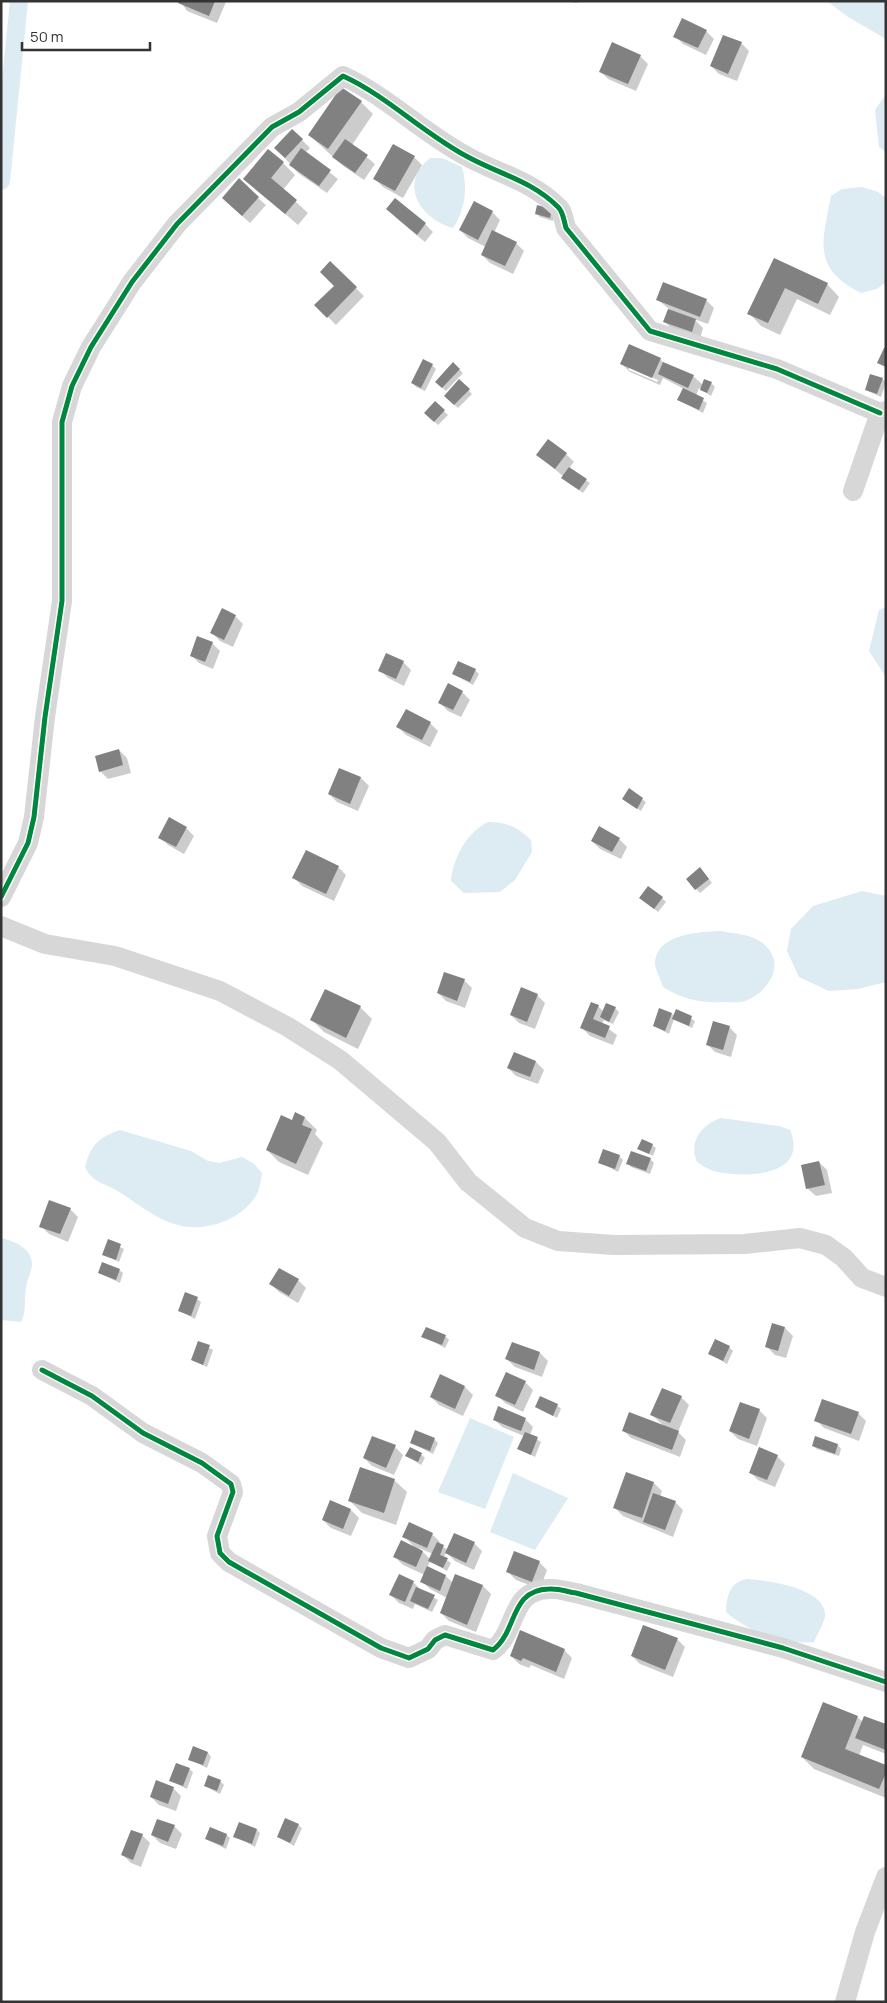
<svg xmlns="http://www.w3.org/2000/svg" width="887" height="2003" font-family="Manrope,sans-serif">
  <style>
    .water { fill: #ddebf3 }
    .shadow { fill: #0003; fill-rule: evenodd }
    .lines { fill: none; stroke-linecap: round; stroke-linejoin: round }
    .canal { stroke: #ddebf3; stroke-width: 18 }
    .building { fill: #818181 }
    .minor { stroke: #d7d7d7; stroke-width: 20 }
    .cycleway-casing { stroke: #fff; stroke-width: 8 }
    .cycleway { stroke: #00873e; stroke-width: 5 }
  </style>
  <rect width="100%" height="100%" fill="#fff"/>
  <!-- water -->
  <path class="water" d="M 827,1 L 886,1 L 886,39 L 848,17 Z
    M 886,94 L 886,152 L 879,147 L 875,110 Z
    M 430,158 L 442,158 L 462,167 C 468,188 465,210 453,228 C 420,219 398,184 430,158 Z
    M 862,187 L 878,192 L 886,198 L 886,282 L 877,289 L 861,293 C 812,268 822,243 831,196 L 842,189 Z
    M 886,607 L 886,677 L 869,651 L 879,610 Z
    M 488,822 C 507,822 517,827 531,840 L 532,852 L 515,880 L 500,892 L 464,893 L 451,881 C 453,858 467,832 488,822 Z
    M 862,891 L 886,896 L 886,982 L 858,989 L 829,991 L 799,977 L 787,951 L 791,929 L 813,906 Z
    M 720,931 C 732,933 747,934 758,940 C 788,958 773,990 745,1001 C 739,1003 731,1002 725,1002 C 701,1003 684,1000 663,987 C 661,980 656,971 655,964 C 655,934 698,932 720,931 Z
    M 721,1118 L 779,1126 L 790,1130 C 809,1176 748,1178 718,1172 C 711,1171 703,1166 697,1162 C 688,1142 702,1124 721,1118 Z
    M 120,1130 L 191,1151 L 208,1161 L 219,1163 L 242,1157 L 253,1163 L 262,1173 C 261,1179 260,1186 258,1192 C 245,1219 205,1233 178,1225 C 157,1220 138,1204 121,1193 C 106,1183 93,1184 85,1167 C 90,1146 99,1137 120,1130 Z
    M 1,1238 C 14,1241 32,1248 32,1264 C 32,1271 27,1280 26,1287 C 24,1300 27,1310 21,1322 L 1,1320 Z
    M 470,1418 L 514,1437 L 485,1509 L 438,1492 Z
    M 513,1473 L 568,1498 L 535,1550 L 490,1532 Z
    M 747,1579 C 766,1580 827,1588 825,1616 C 824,1624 817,1634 814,1642 C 783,1645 749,1632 726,1612 C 727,1595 729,1583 747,1579 Z"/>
  <!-- shadow -->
  <path class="shadow" d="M 180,1 L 225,1 L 226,2 L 217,23 L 187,11 Z
    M 566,1 L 578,1 L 577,3 Z
    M 706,31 L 714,39 L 706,55 L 683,44 L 675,36 Z
    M 741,43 L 749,51 L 737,81 L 719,74 L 711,66 Z
    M 640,56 L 648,64 L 636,91 L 608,79 L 600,71 Z
    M 361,102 L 373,114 L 352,145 L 375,164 L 364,180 L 342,165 L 309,135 Z
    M 302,140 L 310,148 L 305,153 L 338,179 L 327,193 L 298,173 L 276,148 Z
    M 414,157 L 422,165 L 403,198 L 383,187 L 375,179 Z
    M 283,163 L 295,175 L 283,190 L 308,213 L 298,225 L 245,179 Z
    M 258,198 L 266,205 L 250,223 L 231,206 Z
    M 492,212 L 500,220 L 494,233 L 516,243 L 524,251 L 513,274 L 490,263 L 482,255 L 486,247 L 468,238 L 460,230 Z
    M 536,213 L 555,214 L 553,221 L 540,217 Z
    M 395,217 L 425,224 L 433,232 L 425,242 Z
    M 775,259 L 827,284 L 839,297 L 830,315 L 797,299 L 780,335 L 761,326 L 749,313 Z
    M 330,263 L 364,296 L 336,325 L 316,305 L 335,286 Z
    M 658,300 L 706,300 L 714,308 L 708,324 L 694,319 L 703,328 L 700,339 L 673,330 L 665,322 L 669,309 Z
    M 660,359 L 665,364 L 693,376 L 703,385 L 711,383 L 715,387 L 711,396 L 699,388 L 696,396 L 707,403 L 703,413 L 679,400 L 684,389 L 663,378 L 660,385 L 630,372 L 622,364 ZM 629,367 L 658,380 L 657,382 L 629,370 Z
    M 453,364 L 463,373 L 446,391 L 436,382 Z
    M 432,365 L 436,369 L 425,391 L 416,387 L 413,383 Z
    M 882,379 L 886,382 L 881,397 L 866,390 Z
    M 460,381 L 472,394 L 458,408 L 445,396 Z
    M 435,403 L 448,415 L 438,425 L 426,413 Z
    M 566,454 L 574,462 L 569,468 L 590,483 L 583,493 L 567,482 L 564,477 L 538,455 Z
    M 235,616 L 243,624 L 233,647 L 220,641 L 212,633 Z
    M 212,643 L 220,651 L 213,669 L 199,663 L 191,655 Z
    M 403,662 L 411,670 L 404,686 L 388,678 L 380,670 Z
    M 475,670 L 479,674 L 473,685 L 453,674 Z
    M 462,692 L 470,700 L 461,717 L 448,711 L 440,703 Z
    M 430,723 L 438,731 L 430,747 L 406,735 L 398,727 Z
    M 119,750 L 127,758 L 131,773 L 108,779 L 100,771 Z
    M 340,769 L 361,778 L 369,786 L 358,811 L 337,802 L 329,794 Z
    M 629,790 L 646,802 L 641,811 L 627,802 Z
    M 186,828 L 194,836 L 184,854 L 168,845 L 160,837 Z
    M 619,839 L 627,847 L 621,859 L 600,849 L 592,841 Z
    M 338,867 L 346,875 L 334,901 L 302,886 L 294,878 Z
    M 704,873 L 712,883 L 700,893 L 696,889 Z
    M 662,898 L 666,902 L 658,912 L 644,901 Z
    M 464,980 L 472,988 L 465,1008 L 446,1001 L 438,993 Z
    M 537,995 L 545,1003 L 535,1029 L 519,1023 L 511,1015 Z
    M 598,1006 L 604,1012 L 615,1008 L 619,1012 L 613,1024 L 604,1020 L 602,1024 L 617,1035 L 613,1045 L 590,1036 L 582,1028 Z
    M 360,1007 L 372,1019 L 358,1049 L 324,1032 L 312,1020 Z
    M 677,1011 L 695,1021 L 692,1028 L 674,1019 L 669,1034 L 654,1026 L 672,1014 L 675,1017 Z
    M 729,1027 L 737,1035 L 731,1057 L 715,1052 L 707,1044 Z
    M 515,1053 L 536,1062 L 544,1070 L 538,1084 L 516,1076 L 508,1068 Z
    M 305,1118 L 317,1130 L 315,1134 L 323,1143 L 308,1175 L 279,1162 L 267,1150 L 292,1122 Z
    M 652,1145 L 656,1148 L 653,1156 L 639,1148 Z
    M 619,1156 L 623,1160 L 618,1172 L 599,1162 Z
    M 650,1159 L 654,1163 L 650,1174 L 631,1167 L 628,1163 Z
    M 819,1162 L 827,1170 L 832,1193 L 816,1196 L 807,1188 Z
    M 70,1209 L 78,1217 L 68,1242 L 49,1234 L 41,1226 Z
    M 108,1241 L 124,1249 L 119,1262 L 103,1254 Z
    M 119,1270 L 123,1273 L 120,1283 L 99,1273 Z
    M 298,1280 L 306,1288 L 298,1303 L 279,1292 L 271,1284 Z
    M 197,1299 L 201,1302 L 195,1319 L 180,1311 Z
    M 773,1325 L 785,1328 L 793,1336 L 786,1358 L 775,1355 L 767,1347 Z
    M 423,1336 L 445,1336 L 449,1340 L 445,1348 Z
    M 199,1342 L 213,1350 L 207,1367 L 192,1360 Z
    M 513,1343 L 540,1353 L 548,1361 L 542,1377 L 515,1367 L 507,1359 Z
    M 729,1347 L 733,1351 L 727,1364 L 709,1353 Z
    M 525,1382 L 533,1390 L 523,1412 L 505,1403 L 497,1395 Z
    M 465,1387 L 473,1395 L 463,1416 L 439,1405 L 431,1397 Z
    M 681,1397 L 689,1405 L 678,1432 L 686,1440 L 680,1457 L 631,1438 L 623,1430 L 664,1426 L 652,1415 Z
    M 557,1405 L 561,1409 L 557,1418 L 537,1407 Z
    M 759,1410 L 767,1418 L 757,1446 L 738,1439 L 730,1431 Z
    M 858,1413 L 866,1421 L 859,1441 L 824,1428 L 816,1420 Z
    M 494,1419 L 525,1419 L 533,1427 L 530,1435 L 541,1442 L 535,1457 L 519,1449 L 524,1436 L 502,1427 Z
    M 434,1439 L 438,1443 L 433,1454 L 411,1443 Z
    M 838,1445 L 841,1449 L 839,1456 L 817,1449 L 813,1446 Z
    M 395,1447 L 403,1455 L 394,1475 L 372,1466 L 364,1458 Z
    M 421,1454 L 425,1458 L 421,1465 L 407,1456 Z
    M 777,1456 L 785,1464 L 775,1487 L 758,1480 L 750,1472 Z
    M 394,1480 L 407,1492 L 396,1525 L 362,1513 L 350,1501 Z
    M 654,1483 L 662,1491 L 660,1497 L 675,1502 L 683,1510 L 673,1537 L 623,1516 L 615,1508 Z
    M 351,1510 L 359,1518 L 351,1536 L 331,1528 L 323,1520 Z
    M 432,1534 L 440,1542 L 439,1544 L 448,1550 L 474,1543 L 482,1551 L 474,1570 L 455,1561 L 446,1552 L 444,1558 L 451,1563 L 447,1571 L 430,1561 L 427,1568 L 446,1576 L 453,1583 L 456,1576 L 483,1586 L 491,1594 L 476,1632 L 449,1621 L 441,1613 L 447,1598 L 430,1589 L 422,1581 L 425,1575 L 403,1565 L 395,1557 L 415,1548 L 404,1536 ZM 419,1548 L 433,1554 L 430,1559 Z
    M 539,1562 L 547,1570 L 540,1589 L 516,1580 L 508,1572 Z
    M 413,1582 L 421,1590 L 438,1600 L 432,1612 L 415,1604 L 413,1609 L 399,1603 L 391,1595 Z
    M 677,1639 L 685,1647 L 673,1677 L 640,1664 L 632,1656 Z
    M 564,1650 L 572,1658 L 564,1679 L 531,1665 L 529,1668 L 519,1664 L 511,1656 Z
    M 857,1717 L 863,1722 L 886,1726 L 886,1754 L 863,1745 L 859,1756 L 886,1767 L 886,1798 L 814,1769 L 802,1757 Z
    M 208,1753 L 211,1757 L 207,1768 L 189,1759 Z
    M 189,1769 L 193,1772 L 187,1789 L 171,1781 Z
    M 220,1781 L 224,1785 L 220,1794 L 205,1786 Z
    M 173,1788 L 181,1796 L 176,1811 L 159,1805 L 151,1797 Z
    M 298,1825 L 302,1828 L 294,1846 L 278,1836 Z
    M 174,1826 L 182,1834 L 176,1849 L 160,1843 L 152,1835 Z
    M 257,1830 L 260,1833 L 255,1847 L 235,1836 Z
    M 142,1835 L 150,1843 L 141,1867 L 131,1863 L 123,1855 Z
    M 227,1835 L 230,1838 L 226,1849 L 206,1839 Z"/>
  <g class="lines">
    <!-- canal -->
    <path class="canal" d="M 1,181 L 19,1"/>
  </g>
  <!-- building -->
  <path class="building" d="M 179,1 L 215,1 L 209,16 L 178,3 Z
    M 682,18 L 707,30 L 698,48 L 673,37 Z
    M 723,35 L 742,42 L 728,74 L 710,66 Z
    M 612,42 L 641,55 L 628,84 L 599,72 Z
    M 341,87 L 362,101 L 328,149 L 308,135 Z
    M 292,129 L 303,139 L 285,158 L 274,148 Z
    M 345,139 L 368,155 L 355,173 L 332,157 Z
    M 393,144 L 415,156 L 395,191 L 373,179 Z
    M 301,148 L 331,170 L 319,186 L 289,165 Z
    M 268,149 L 284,162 L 271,178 L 297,200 L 285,214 L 243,179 Z
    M 239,178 L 259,197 L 242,216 L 222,198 Z
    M 395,198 L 426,223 L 417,235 L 386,209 Z
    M 474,201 L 493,211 L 478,240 L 459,230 Z
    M 537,205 L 552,209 L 550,218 L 535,214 Z
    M 492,230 L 517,242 L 505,266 L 481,255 Z
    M 774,258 L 828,283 L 818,304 L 785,288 L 768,323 L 747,314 Z
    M 330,261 L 357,287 L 327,318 L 314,305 L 334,286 L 320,272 Z
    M 663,282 L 707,299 L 700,317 L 656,300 Z
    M 668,309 L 696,319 L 692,332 L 663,322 Z
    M 629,344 L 661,358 L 652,378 L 620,364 Z
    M 884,348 L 886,348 L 886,367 L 877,363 Z
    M 423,359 L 433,364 L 421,388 L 411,383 Z
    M 453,362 L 460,369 L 442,388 L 435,382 Z
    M 663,362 L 694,375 L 688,388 L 658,374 Z
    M 870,374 L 883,378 L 877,394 L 865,390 Z
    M 459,379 L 470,389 L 454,405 L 444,396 Z
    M 704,379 L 712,382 L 707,393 L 700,390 Z
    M 683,388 L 704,398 L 699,410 L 677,400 Z
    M 435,401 L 445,410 L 434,422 L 424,413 Z
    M 548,439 L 567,453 L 555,469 L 536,455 Z
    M 569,467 L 587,479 L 579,490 L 561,478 Z
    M 222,608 L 236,615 L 224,640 L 210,633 Z
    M 197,636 L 213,642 L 205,662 L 190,656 Z
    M 386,653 L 404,661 L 396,679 L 378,671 Z
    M 458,661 L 476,669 L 470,682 L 452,674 Z
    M 448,683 L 463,691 L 453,710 L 438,703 Z
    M 406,709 L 431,722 L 422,740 L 396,727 Z
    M 119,749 L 123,765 L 99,772 L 95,756 Z
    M 339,768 L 361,777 L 350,804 L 328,794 Z
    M 629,788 L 643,798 L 637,809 L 622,799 Z
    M 169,817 L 187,827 L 176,847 L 158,838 Z
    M 599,826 L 620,838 L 612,852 L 591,841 Z
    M 306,850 L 339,866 L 326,894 L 292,878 Z
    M 700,867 L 709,879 L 695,890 L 686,879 Z
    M 648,886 L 663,897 L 654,909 L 639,898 Z
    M 444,972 L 465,979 L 457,1001 L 437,993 Z
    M 521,987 L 538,994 L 527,1022 L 510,1015 Z
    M 325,989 L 361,1006 L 346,1038 L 310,1020 Z
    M 591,1002 L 599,1005 L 593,1019 L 610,1026 L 605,1038 L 580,1028 Z
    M 606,1003 L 616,1007 L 609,1022 L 600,1017 Z
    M 659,1008 L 672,1013 L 665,1031 L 653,1026 Z
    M 676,1009 L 692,1016 L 689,1026 L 672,1019 Z
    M 713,1021 L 730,1026 L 723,1050 L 706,1045 Z
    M 514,1052 L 536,1061 L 530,1077 L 507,1068 Z
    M 295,1112 L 305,1117 L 302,1125 L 312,1129 L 296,1164 L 266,1150 L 281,1115 L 292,1120 Z
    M 642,1139 L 653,1144 L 649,1154 L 637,1149 Z
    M 603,1149 L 620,1155 L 615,1169 L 598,1163 Z
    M 631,1151 L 651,1158 L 646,1171 L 626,1164 Z
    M 819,1161 L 825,1185 L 806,1189 L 801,1165 Z
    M 49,1200 L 71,1208 L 60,1234 L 39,1227 Z
    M 108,1239 L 121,1244 L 116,1260 L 102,1255 Z
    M 102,1262 L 120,1269 L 116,1280 L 98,1273 Z
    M 279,1268 L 299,1279 L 289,1296 L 269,1284 Z
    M 185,1292 L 198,1297 L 191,1316 L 178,1311 Z
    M 772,1323 L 785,1327 L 778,1351 L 765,1347 Z
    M 426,1327 L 446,1335 L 442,1345 L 421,1337 Z
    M 715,1339 L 730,1346 L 723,1361 L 708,1354 Z
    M 198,1341 L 210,1345 L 203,1365 L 191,1360 Z
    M 512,1342 L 540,1352 L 534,1370 L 505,1359 Z
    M 506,1372 L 526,1381 L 515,1405 L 495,1396 Z
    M 440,1374 L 465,1386 L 455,1409 L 430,1397 Z
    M 662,1388 L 682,1396 L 670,1423 L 650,1415 Z
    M 540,1396 L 558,1404 L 553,1416 L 535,1407 Z
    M 822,1399 L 859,1412 L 851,1434 L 814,1421 Z
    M 740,1402 L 760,1409 L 749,1439 L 729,1431 Z
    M 498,1406 L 526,1418 L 521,1431 L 493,1420 Z
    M 629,1412 L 679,1431 L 672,1450 L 622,1431 Z
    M 415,1430 L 435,1438 L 430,1451 L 410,1443 Z
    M 525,1432 L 538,1437 L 531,1455 L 517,1449 Z
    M 372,1436 L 396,1445 L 386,1468 L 363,1458 Z
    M 815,1436 L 838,1444 L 835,1454 L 812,1446 Z
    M 410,1447 L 422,1453 L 418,1462 L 405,1456 Z
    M 759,1447 L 778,1455 L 767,1480 L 749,1473 Z
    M 360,1467 L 395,1479 L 384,1513 L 348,1501 Z
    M 626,1472 L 654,1482 L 642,1518 L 613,1508 Z
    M 653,1493 L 676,1501 L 665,1530 L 643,1522 Z
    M 330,1500 L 351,1509 L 343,1529 L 322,1520 Z
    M 409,1522 L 433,1533 L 427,1548 L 402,1537 Z
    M 454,1533 L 475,1542 L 466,1563 L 445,1553 Z
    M 401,1540 L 423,1551 L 416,1567 L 393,1557 Z
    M 437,1542 L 444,1545 L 440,1555 L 448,1558 L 443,1568 L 428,1561 Z
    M 514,1551 L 540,1561 L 532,1582 L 506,1572 Z
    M 427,1566 L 446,1575 L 440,1591 L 420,1582 Z
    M 399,1574 L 414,1581 L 405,1602 L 389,1595 Z
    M 455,1574 L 483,1585 L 467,1625 L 440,1613 Z
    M 416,1587 L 435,1595 L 428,1609 L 410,1601 Z
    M 643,1625 L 678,1638 L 665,1670 L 631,1656 Z
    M 520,1630 L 565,1649 L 556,1672 L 523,1658 L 521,1661 L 510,1656 Z
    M 823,1702 L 858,1716 L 845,1749 L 886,1765 L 886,1773 L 879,1789 L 801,1757 Z
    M 864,1716 L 886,1724 L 886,1750 L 855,1738 Z
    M 193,1746 L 208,1752 L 203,1765 L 188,1760 Z
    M 176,1763 L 190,1768 L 183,1786 L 169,1781 Z
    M 208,1775 L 221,1780 L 217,1791 L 204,1786 Z
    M 156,1780 L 174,1787 L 168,1804 L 150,1797 Z
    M 285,1818 L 299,1824 L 290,1843 L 277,1837 Z
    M 157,1819 L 175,1825 L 168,1842 L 151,1835 Z
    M 239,1822 L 257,1829 L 252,1844 L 233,1837 Z
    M 210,1827 L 227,1834 L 223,1846 L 205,1839 Z
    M 131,1830 L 143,1834 L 133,1860 L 121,1855 Z"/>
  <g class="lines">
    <!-- minor -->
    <path class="minor" d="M 853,491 L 880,413 L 886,411
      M 1,897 L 28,843 L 34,817 L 45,717 L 62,601 L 62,422 L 72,386 L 91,347 L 132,282 L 177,224 L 272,127 L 299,112 L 343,76 C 387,96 424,134 468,157 C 499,174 532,181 558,207 C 563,211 564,221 566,228 L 650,331 L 777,369 L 880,413
      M 1,926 L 45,944 L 115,956 L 220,991 L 288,1027 L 340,1060 L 437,1142 L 468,1182 L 525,1228 L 558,1241 L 614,1245 L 744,1244 L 800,1238 L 826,1245 L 844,1258 L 862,1278 L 886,1287
      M 42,1370 L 92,1396 L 143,1433 L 202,1463 L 231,1484 L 233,1492 L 217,1536 L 220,1553 L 229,1562 L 381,1648 L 409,1658 L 428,1649 L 435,1640 L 445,1635 L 493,1650 C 518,1631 509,1590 549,1589 C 558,1588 568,1592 576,1593 L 783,1648 L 886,1682
      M 845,2002 L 865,1932 L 886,1877"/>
    <defs>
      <path id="cycleway" d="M 1,897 L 28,843 L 34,817 L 45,717 L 62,601 L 62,422 L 72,386 L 91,347 L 132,282 L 177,224 L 272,127 L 299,112 L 343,76 C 387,96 424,134 468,157 C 499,174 532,181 558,207 C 563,211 564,221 566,228 L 650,331 L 777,369 L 880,413
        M 42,1370 L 92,1396 L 143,1433 L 202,1463 L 231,1484 L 233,1492 L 217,1536 L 220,1553 L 229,1562 L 381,1648 L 409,1658 L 428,1649 L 435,1640 L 445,1635 L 493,1650 C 518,1631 509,1590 549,1589 C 558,1588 568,1592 576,1593 L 783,1648 L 886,1682"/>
    </defs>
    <!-- cycleway casing -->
    <use href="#cycleway" class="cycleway-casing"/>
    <!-- cycleway -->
    <use href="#cycleway" class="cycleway"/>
  </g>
  <!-- border -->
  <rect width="887" height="2003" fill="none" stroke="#333333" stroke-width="5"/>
  <!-- scale -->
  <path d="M22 42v8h128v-8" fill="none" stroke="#333333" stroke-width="2.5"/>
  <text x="30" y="42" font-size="15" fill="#333333" stroke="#ffffff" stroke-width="4" paint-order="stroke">50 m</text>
</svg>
